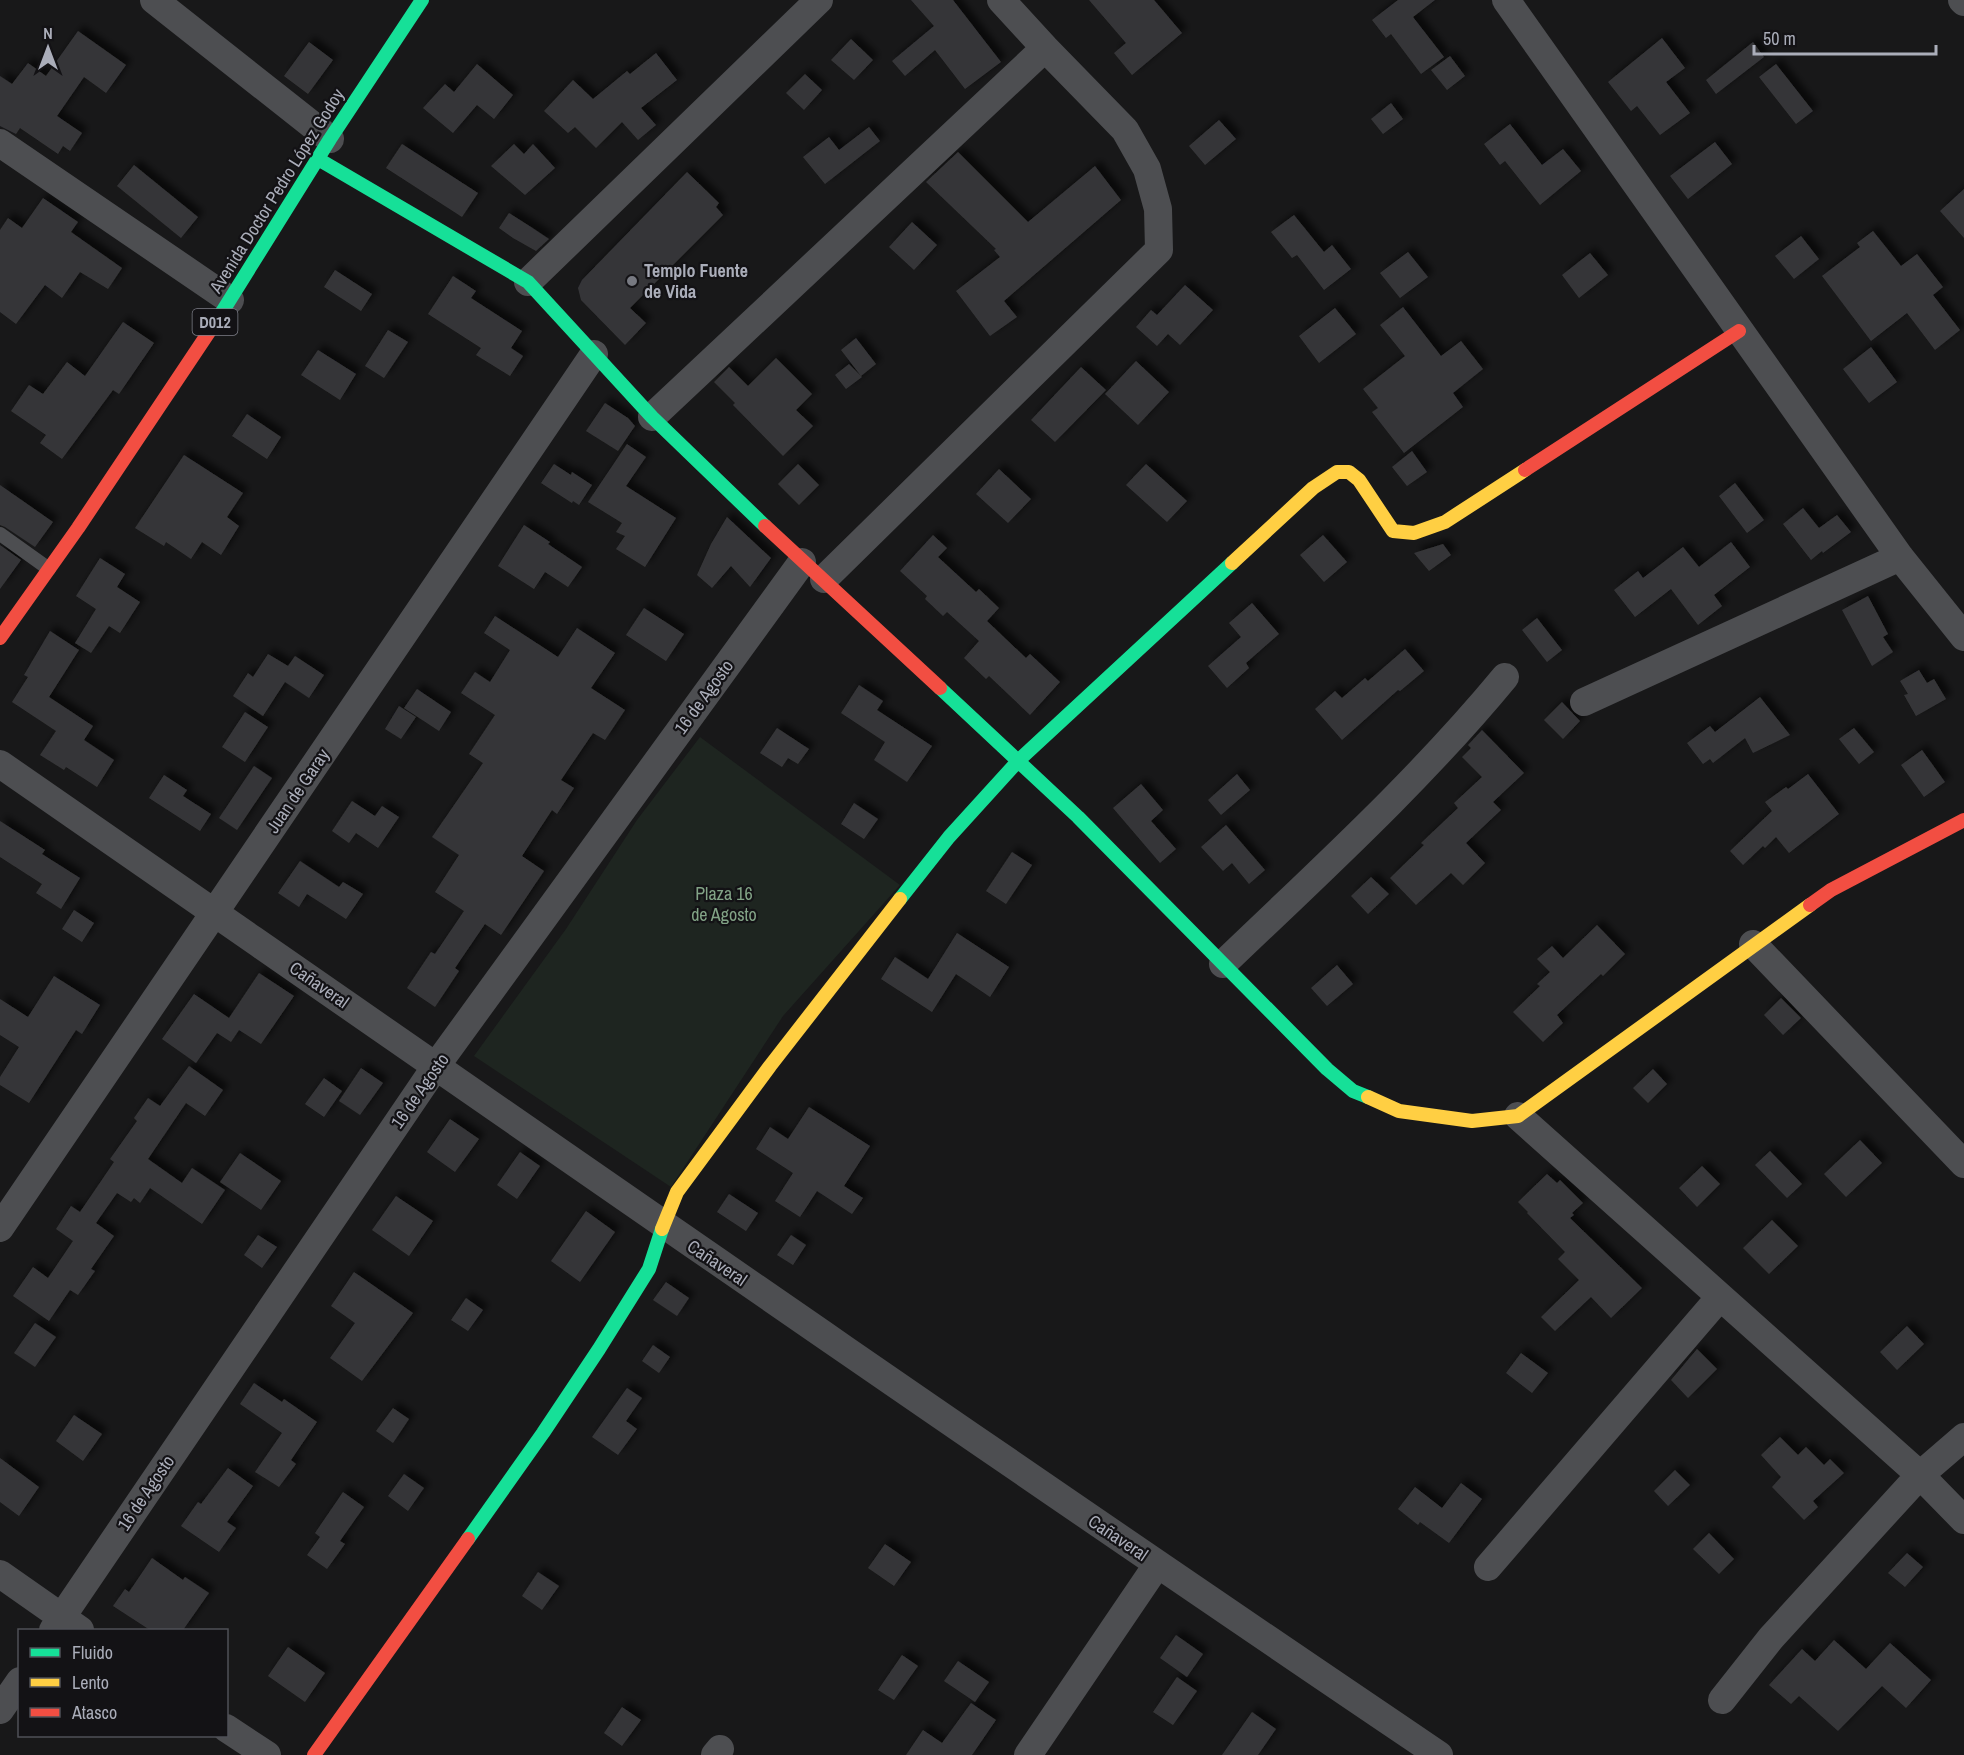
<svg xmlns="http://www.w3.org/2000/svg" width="1964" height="1755" font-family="'Archivo Narrow',sans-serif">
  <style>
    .green { fill: #1e2520 }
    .building { fill: #363638; filter: url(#shadow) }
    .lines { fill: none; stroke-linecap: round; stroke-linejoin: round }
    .lane { stroke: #4d4e51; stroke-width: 14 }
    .street { stroke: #4d4e51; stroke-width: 28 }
    .fast { stroke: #16e098; stroke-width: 14 }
    .slow { stroke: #ffcf43; stroke-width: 14 }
    .jam { stroke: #f24e42; stroke-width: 14 }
    .poi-dot { fill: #777981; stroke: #131215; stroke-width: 2 }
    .labels { text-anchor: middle; stroke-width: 4.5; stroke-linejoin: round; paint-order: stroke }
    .shield { fill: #131215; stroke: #7d7e88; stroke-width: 1.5 }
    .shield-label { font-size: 16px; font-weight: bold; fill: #aaadb9 }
    .street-label { font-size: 18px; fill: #aaadb9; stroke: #131215 }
    .poi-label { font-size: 18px; font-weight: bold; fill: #aaadb9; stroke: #131215; text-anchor: start }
    .park-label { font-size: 18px; fill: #82a386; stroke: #131215 }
  </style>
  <defs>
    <filter id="shadow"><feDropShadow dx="5.5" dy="-5.5" stdDeviation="3" flood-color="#0009"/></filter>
  </defs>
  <rect width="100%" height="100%" fill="#181819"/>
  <!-- green -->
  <path class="green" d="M 700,737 L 900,885 L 783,1016 L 671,1187 L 474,1056 L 566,929 L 637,820 Z"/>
  <!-- building -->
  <path class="building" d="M 911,0 L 953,0 L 1001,62 L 965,89 L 935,50 L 905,76 L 892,61 L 934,26 Z
    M 1089,0 L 1154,0 L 1182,33 L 1132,75 L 1114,53 L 1126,43 Z
    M 1398,0 L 1435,0 L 1413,17 L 1444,57 L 1421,74 L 1391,34 L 1386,38 L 1372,20 Z
    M 78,31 L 126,65 L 106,93 L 84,77 L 57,116 L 82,133 L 70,151 L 63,146 L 58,154 L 20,128 L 16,134 L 0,126 L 0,76 L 12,84 L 28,63 L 46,76 Z
    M 1662,38 L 1685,68 L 1666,82 L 1690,113 L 1660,135 L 1637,106 L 1631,111 L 1608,82 Z
    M 851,39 L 873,60 L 854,80 L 831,60 Z
    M 309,42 L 333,60 L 308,94 L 284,76 Z
    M 1753,42 L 1764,57 L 1716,94 L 1706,80 Z
    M 656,53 L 677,80 L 641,108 L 656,125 L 638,140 L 622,122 L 596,148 L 575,127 L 568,133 L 544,111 L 573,80 L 593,99 L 627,71 L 630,74 Z
    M 1450,56 L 1465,76 L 1447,90 L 1431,70 Z
    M 477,64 L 513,95 L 494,119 L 477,105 L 453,133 L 423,108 L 445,84 L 454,92 Z
    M 1776,64 L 1813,111 L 1796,124 L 1759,77 Z
    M 805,74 L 822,90 L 804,110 L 786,93 Z
    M 1391,103 L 1403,119 L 1383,134 L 1371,119 Z
    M 1219,120 L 1236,139 L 1205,165 L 1189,146 Z
    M 1510,124 L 1542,165 L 1563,149 L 1581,171 L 1540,205 L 1505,161 L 1500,165 L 1484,144 Z
    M 869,127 L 880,141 L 825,184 L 803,157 L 829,137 L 839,150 Z
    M 1715,142 L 1732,164 L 1688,199 L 1670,176 Z
    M 402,144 L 478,193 L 462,217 L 386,168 Z
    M 514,144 L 524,154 L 533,144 L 555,168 L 525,195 L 491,166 Z
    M 958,152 L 1028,222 L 1095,166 L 1121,200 L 1004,301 L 1017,317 L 990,336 L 956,291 L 1000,257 L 994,250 L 996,249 L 926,182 Z
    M 134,165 L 198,217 L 181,238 L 117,186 Z
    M 687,172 L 719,203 L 716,207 L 723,215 L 630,308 L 646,323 L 625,345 L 581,300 L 578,288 L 582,280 Z
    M 1964,189 L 1964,238 L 1940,211 Z
    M 43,198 L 78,222 L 71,232 L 122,268 L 108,289 L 80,272 L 62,298 L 45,285 L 16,324 L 0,312 L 0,230 L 8,218 L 22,228 Z
    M 509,213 L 531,227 L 549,239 L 536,251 L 513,238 L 499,228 Z
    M 1294,215 L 1324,252 L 1332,245 L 1351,269 L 1324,290 L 1297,255 L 1292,258 L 1271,232 Z
    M 912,222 L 937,245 L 914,270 L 889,247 Z
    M 1873,231 L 1901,266 L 1917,254 L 1943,287 L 1933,295 L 1960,330 L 1935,350 L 1907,313 L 1871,341 L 1822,276 L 1860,247 L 1857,243 Z
    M 1801,236 L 1819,259 L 1794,279 L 1775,256 Z
    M 1408,252 L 1428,277 L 1400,298 L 1380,273 Z
    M 1590,253 L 1608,275 L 1579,298 L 1562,275 Z
    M 335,270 L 372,294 L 361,311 L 324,287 Z
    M 453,276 L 476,291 L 471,298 L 522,331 L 511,348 L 523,356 L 510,376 L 476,355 L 481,348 L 428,314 Z
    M 1185,285 L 1213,310 L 1180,345 L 1168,334 L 1157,346 L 1136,327 L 1151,310 L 1157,315 Z
    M 1403,307 L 1441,356 L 1461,341 L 1483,369 L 1453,393 L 1463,407 L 1404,453 L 1372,412 L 1378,408 L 1363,389 L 1405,356 L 1380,325 Z
    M 1335,308 L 1356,334 L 1319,363 L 1299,336 Z
    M 123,322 L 154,343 L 119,394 L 113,390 L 62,459 L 40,443 L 46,435 L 11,411 L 29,385 L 43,394 L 67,362 L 85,376 Z
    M 388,330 L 408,342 L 384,378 L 365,366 Z
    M 856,338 L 876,364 L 861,376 L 841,350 Z
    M 1871,347 L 1897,382 L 1869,403 L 1843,369 Z
    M 318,350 L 356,374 L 340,400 L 301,375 Z
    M 776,358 L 812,394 L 796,410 L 813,426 L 783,456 L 733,405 L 735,403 L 714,382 L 729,367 L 748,386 Z
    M 1136,361 L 1169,392 L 1138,425 L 1105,394 Z
    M 849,364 L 862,377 L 846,389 L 835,375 Z
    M 1081,367 L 1106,390 L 1055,442 L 1031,420 Z
    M 605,403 L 628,418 L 635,426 L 618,451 L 586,431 Z
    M 247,414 L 281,437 L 267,459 L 232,436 Z
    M 627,444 L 646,457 L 626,486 L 676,518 L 645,567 L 616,549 L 625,536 L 616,532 L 622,523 L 588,502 Z
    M 1412,451 L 1427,472 L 1407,486 L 1392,467 Z
    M 184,455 L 243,493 L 227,517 L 239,526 L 221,555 L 202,542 L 191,559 L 166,542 L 164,546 L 135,528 Z
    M 554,464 L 571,475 L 572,472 L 592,485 L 579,505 L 573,501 L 572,503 L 541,483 Z
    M 798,464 L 819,485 L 799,505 L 778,484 Z
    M 1146,464 L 1187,501 L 1167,522 L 1126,485 Z
    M 999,469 L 1031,499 L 1008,523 L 976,494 Z
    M 1735,483 L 1764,520 L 1747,533 L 1719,496 Z
    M 0,485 L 53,522 L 35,547 L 5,527 L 0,525 Z
    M 1803,508 L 1819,528 L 1837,515 L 1851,532 L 1823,553 L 1822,551 L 1811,560 L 1783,524 Z
    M 727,517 L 771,558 L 750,587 L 731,566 L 712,588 L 697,575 L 711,544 Z
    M 524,525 L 550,542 L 548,544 L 582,567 L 568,587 L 545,572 L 534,589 L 498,566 Z
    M 933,535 L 947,548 L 938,557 L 976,592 L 979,589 L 999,608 L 987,621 L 1026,658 L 1030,654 L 1060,682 L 1030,715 L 989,676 L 986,679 L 964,658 L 979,641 L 947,612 L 943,616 L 925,599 L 927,596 L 900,571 Z
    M 1323,535 L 1347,562 L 1324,582 L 1300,555 Z
    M 1731,542 L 1750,567 L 1714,595 L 1722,606 L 1698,625 L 1671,589 L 1635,617 L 1614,590 L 1638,571 L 1643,578 L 1683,547 L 1699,567 Z
    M 1443,544 L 1451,555 L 1429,571 L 1414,553 Z
    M 0,545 L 21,560 L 0,589 Z
    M 100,558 L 125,574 L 117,587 L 140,602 L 120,633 L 109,626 L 91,653 L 75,643 L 96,609 L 76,596 Z
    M 1868,596 L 1888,634 L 1883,637 L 1893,652 L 1872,666 L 1842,610 Z
    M 1252,603 L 1279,634 L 1246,663 L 1249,668 L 1227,688 L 1208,666 L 1241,637 L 1229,623 Z
    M 644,608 L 684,634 L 666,661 L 626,635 Z
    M 495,616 L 558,657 L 577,628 L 615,653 L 591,688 L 625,710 L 605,740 L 593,733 L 561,780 L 574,788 L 557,814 L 552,810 L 522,856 L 544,871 L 501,935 L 485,924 L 455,968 L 459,971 L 435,1007 L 407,988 L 431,952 L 435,954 L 464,911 L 435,892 L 459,855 L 432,837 L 483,763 L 469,754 L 495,715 L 461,693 L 475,672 L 490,682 L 510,650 L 484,633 Z
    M 1537,618 L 1562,650 L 1547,662 L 1522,630 Z
    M 50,631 L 79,650 L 49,697 L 93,726 L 84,740 L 114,760 L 97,787 L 66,767 L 64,770 L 40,755 L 56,731 L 12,702 L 28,677 L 24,675 Z
    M 1405,649 L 1424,671 L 1400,691 L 1398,690 L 1342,740 L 1315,709 L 1335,691 L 1342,698 L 1365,678 L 1368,681 Z
    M 268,654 L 288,666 L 295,656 L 324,675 L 309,698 L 285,682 L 263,716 L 233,696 L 248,673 L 253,677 Z
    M 1919,670 L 1927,683 L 1934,679 L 1946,699 L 1916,716 L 1904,695 L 1908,694 L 1900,681 Z
    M 859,685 L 883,701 L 877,710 L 932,746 L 907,782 L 874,760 L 885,742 L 841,713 Z
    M 417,689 L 451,712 L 439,731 L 404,708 Z
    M 1760,697 L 1790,735 L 1753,753 L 1745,738 L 1713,763 L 1710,759 L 1703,764 L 1687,743 L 1710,726 L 1715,732 Z
    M 1562,702 L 1580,721 L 1563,739 L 1544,720 Z
    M 399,706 L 416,717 L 401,739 L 385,729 Z
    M 245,712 L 268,727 L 245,762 L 222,747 Z
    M 777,728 L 809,749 L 798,764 L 788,758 L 782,767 L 760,753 Z
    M 1854,728 L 1874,752 L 1859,764 L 1839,739 Z
    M 1482,730 L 1524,773 L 1493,802 L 1501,810 L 1466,843 L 1485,863 L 1463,885 L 1451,873 L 1416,905 L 1390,878 L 1424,845 L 1421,843 L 1458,808 L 1454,803 L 1482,777 L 1462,757 L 1471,748 L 1468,745 Z
    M 1922,750 L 1945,782 L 1924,797 L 1901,765 Z
    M 254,766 L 272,778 L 237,830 L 219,818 Z
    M 1237,774 L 1250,790 L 1221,815 L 1208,800 Z
    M 1808,774 L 1839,814 L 1789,853 L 1776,837 L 1765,848 L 1763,846 L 1743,865 L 1730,851 L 1772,811 L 1765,802 L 1786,787 L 1788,789 Z
    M 164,775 L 187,790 L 183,796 L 211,814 L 200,831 L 149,798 Z
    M 1141,784 L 1163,810 L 1151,821 L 1176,849 L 1160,863 L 1113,808 Z
    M 352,801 L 375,816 L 382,806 L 399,817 L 378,848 L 356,833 L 349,843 L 332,831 Z
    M 854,803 L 878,819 L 864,839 L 841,824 Z
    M 0,821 L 45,850 L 42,854 L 80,878 L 61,909 L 36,893 L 42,884 L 0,857 Z
    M 1226,825 L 1265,870 L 1249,884 L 1232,863 L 1223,871 L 1201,847 Z
    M 1012,852 L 1032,865 L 1006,904 L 986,891 Z
    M 300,861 L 339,887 L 343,882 L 363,894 L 346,919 L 307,894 L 299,907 L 278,893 Z
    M 1371,877 L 1389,894 L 1368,914 L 1351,896 Z
    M 74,910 L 94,923 L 82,942 L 62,929 Z
    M 1597,925 L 1625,954 L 1603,976 L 1601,974 L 1557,1015 L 1563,1023 L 1543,1042 L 1513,1012 L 1540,986 L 1537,984 L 1550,972 L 1537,959 L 1552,946 L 1563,958 Z
    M 957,933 L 1009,967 L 990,997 L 956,974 L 932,1012 L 881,979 L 895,957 L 928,979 Z
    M 1337,965 L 1353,984 L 1327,1006 L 1311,988 Z
    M 259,973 L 294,996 L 261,1044 L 239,1030 L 231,1042 L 217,1033 L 196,1063 L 162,1039 L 194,994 L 229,1018 Z
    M 54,976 L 100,1005 L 82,1034 L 76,1030 L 29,1103 L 0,1085 L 0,1077 L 19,1047 L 0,1035 L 0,999 L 28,1017 Z
    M 1781,998 L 1801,1018 L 1783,1035 L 1764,1015 Z
    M 189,1066 L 223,1090 L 205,1116 L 186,1103 L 148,1159 L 182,1183 L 192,1168 L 225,1190 L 202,1224 L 150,1188 L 140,1203 L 134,1198 L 131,1202 L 117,1193 L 96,1223 L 114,1236 L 91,1269 L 95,1271 L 78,1295 L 70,1290 L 49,1321 L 13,1296 L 33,1267 L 48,1278 L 73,1241 L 56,1229 L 71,1206 L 80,1212 L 114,1162 L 110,1159 L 137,1121 L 134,1118 L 148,1098 L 160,1106 Z
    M 361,1068 L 383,1083 L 360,1115 L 339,1101 Z
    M 1653,1069 L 1667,1084 L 1648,1103 L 1633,1088 Z
    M 324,1078 L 342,1091 L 324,1117 L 305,1104 Z
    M 809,1107 L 870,1146 L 844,1186 L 863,1198 L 852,1214 L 817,1191 L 800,1217 L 775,1201 L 793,1173 L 756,1149 L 770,1127 L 788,1139 Z
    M 450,1119 L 479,1139 L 455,1172 L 427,1152 Z
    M 1860,1140 L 1882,1163 L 1846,1197 L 1824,1174 Z
    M 1770,1151 L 1802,1184 L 1787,1198 L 1755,1165 Z
    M 520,1152 L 540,1166 L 517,1199 L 497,1185 Z
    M 240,1153 L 281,1181 L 261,1210 L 220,1182 Z
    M 1702,1166 L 1720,1184 L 1697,1207 L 1679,1188 Z
    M 1547,1174 L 1557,1183 L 1560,1180 L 1583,1203 L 1572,1213 L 1574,1215 L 1570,1218 L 1642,1288 L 1611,1318 L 1591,1297 L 1555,1331 L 1541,1317 L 1579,1280 L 1558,1259 L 1565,1252 L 1527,1213 L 1528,1212 L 1518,1202 Z
    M 729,1194 L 758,1213 L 746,1231 L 717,1212 Z
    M 396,1196 L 433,1221 L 409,1256 L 372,1230 Z
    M 586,1211 L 615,1232 L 580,1282 L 551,1261 Z
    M 1772,1220 L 1798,1246 L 1769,1274 L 1743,1248 Z
    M 258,1235 L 277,1247 L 262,1268 L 244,1255 Z
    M 791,1235 L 806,1245 L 793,1265 L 777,1255 Z
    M 354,1272 L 413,1313 L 362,1381 L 330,1358 L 355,1323 L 331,1306 Z
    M 666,1282 L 689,1298 L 677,1316 L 653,1300 Z
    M 466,1298 L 483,1310 L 468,1331 L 451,1320 Z
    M 35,1323 L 56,1337 L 35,1367 L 14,1353 Z
    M 1907,1326 L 1924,1344 L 1897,1370 L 1880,1352 Z
    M 653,1345 L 670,1357 L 659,1373 L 642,1361 Z
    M 1697,1349 L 1717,1369 L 1688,1398 L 1671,1380 Z
    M 1521,1353 L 1548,1373 L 1532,1393 L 1506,1373 Z
    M 254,1383 L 282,1402 L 284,1399 L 317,1422 L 291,1460 L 296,1464 L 279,1487 L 255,1472 L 282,1433 L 240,1404 Z
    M 627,1388 L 642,1398 L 626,1421 L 637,1429 L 618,1455 L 592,1437 Z
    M 393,1408 L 409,1419 L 393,1443 L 376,1431 Z
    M 74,1415 L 102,1434 L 83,1461 L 56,1441 Z
    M 1780,1437 L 1798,1455 L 1806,1447 L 1824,1465 L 1830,1459 L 1844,1473 L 1813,1501 L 1818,1507 L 1804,1520 L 1772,1487 L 1781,1477 L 1761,1455 Z
    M 0,1458 L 39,1487 L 19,1516 L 0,1502 Z
    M 228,1468 L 253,1486 L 227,1522 L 236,1528 L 219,1552 L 181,1526 L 198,1502 L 201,1504 Z
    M 1675,1470 L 1690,1485 L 1668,1506 L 1654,1491 Z
    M 404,1474 L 424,1488 L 408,1511 L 388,1496 Z
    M 1461,1483 L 1482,1499 L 1449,1543 L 1420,1522 L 1418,1525 L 1398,1509 L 1415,1487 L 1442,1508 Z
    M 343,1492 L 364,1507 L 340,1541 L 345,1544 L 327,1569 L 307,1555 L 320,1537 L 315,1533 Z
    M 1709,1533 L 1734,1559 L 1719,1574 L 1693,1549 Z
    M 885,1544 L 911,1562 L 894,1586 L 868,1568 Z
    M 1907,1553 L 1923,1567 L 1905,1587 L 1888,1573 Z
    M 152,1558 L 183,1580 L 185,1577 L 209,1593 L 183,1630 L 150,1630 L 113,1606 L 125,1589 L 129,1592 Z
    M 538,1572 L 559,1586 L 542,1610 L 522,1596 Z
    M 1176,1635 L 1203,1654 L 1187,1677 L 1160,1658 Z
    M 1834,1640 L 1866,1669 L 1890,1643 L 1931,1680 L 1906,1708 L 1882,1686 L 1838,1731 L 1799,1696 L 1791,1704 L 1769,1685 L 1802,1649 L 1815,1661 Z
    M 288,1647 L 325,1673 L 305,1702 L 268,1676 Z
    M 902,1655 L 918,1666 L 894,1700 L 878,1690 Z
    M 958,1661 L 989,1682 L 975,1702 L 944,1681 Z
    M 1177,1677 L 1197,1691 L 1173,1725 L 1153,1712 Z
    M 971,1703 L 996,1720 L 972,1755 L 906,1755 L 923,1730 L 942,1743 Z
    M 622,1707 L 641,1720 L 622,1746 L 604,1733 Z
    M 1252,1712 L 1276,1729 L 1258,1755 L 1222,1755 Z"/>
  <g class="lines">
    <!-- lane -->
    <path class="lane" d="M 0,534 L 49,569"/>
    <!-- street -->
    <path class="street" d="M 154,0 L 330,139
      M 1506,0 L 1900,557 L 1964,637
      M 1962,0 L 1964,2
      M 0,143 L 230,300
      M 528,282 L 819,0
      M 652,417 L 1045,48
      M 824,579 L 1159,250 L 1158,209 L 1147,169 L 1125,130 L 1045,48 L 1001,0
      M 1584,702 L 1900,557
      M 0,764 C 479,1096 956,1429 1439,1755
      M 1753,944 L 1964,1164
      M 1223,964 C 1320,871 1420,780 1505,677
      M 1518,1116 L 1920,1475 L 1964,1520
      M 0,1228 L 594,354
      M 1488,1567 L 1720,1297
      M 0,1574 L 80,1630
      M 53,1630 L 436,1066 L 802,562
      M 1722,1700 L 1771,1638 L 1920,1475 L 1964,1437
      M 0,1710 L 20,1681
      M 226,1728 L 267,1755
      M 715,1755 L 720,1749
      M 1028,1755 L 1157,1565"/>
    <!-- fast -->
    <path class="fast" d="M 318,159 L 528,282 L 652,417 L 765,526
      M 219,317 L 330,139 L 422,0
      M 940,688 L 1078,817 L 1327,1069 L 1353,1091 L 1368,1097
      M 900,899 L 949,837 L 1019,760 L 1232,563
      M 468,1539 L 543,1433 L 599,1349 L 649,1269 L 662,1229"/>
    <!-- slow -->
    <path class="slow" d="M 1232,563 L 1313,488 L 1337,472 L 1349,472 L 1359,480 L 1393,531 L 1414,533 L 1445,522 L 1525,470
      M 1368,1097 L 1399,1111 L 1472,1121 L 1518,1116 L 1810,905
      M 662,1229 L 677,1192 L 770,1066 L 900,899"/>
    <!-- jam -->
    <path class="jam" d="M 1525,470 L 1739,331
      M 765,526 L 940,688
      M 0,638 L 78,528 L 219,317
      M 1810,905 L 1831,890 L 1964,820
      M 314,1755 L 468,1539"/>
  </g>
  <!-- markers -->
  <circle class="poi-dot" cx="632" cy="281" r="6"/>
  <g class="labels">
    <!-- shield labels -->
    <rect class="shield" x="192.5" y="309" width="45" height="26" rx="4.5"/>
    <g class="shield-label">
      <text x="215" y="328">D012</text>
    </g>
    <!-- street labels -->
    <g class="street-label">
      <text transform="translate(277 191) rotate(-58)" y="6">Avenida Doctor Pedro López Godoy</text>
      <text transform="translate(704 697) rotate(-54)" y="6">16 de Agosto</text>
      <text transform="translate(298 791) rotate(-56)" y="6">Juan de Garay</text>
      <text transform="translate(319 985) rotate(35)" y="6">Cañaveral</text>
      <text transform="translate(420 1091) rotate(-55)" y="6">16 de Agosto</text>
      <text transform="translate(717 1263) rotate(34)" y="6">Cañaveral</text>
      <text transform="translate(146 1493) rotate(-56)" y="6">16 de Agosto</text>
      <text transform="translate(1118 1538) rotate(34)" y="6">Cañaveral</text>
    </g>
    <!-- poi labels -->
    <g class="poi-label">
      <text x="644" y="277">Templo Fuente<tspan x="644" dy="21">de Vida</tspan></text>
    </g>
    <!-- park labels -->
    <g class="park-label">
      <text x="724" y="900">Plaza 16<tspan x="724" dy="21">de Agosto</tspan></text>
    </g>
  </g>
  <!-- legend -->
  <rect x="18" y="1629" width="210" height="108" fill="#131215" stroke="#4f5057" stroke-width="1.5"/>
  <rect x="30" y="1648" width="30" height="9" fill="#16e098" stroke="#4f5057" stroke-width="1.5"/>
  <text x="72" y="1659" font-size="18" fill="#aaadb9">Fluido</text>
  <rect x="30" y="1678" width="30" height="9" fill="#ffcf43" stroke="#4f5057" stroke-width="1.5"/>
  <text x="72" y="1689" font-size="18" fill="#aaadb9">Lento</text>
  <rect x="30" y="1708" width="30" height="9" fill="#f24e42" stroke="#4f5057" stroke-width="1.5"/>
  <text x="72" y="1719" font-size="18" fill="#aaadb9">Atasco</text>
  <!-- north arrow -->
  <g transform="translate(48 48)" stroke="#131215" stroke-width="4.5" paint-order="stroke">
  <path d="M0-4.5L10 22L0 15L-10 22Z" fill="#aaadb9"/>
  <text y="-9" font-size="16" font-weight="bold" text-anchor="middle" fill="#aaadb9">N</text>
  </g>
  <!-- scale -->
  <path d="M1754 45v9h182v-9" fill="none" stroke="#aaadb9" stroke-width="3"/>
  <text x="1763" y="45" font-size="18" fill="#aaadb9" stroke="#131215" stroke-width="4.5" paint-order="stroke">50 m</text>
</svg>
